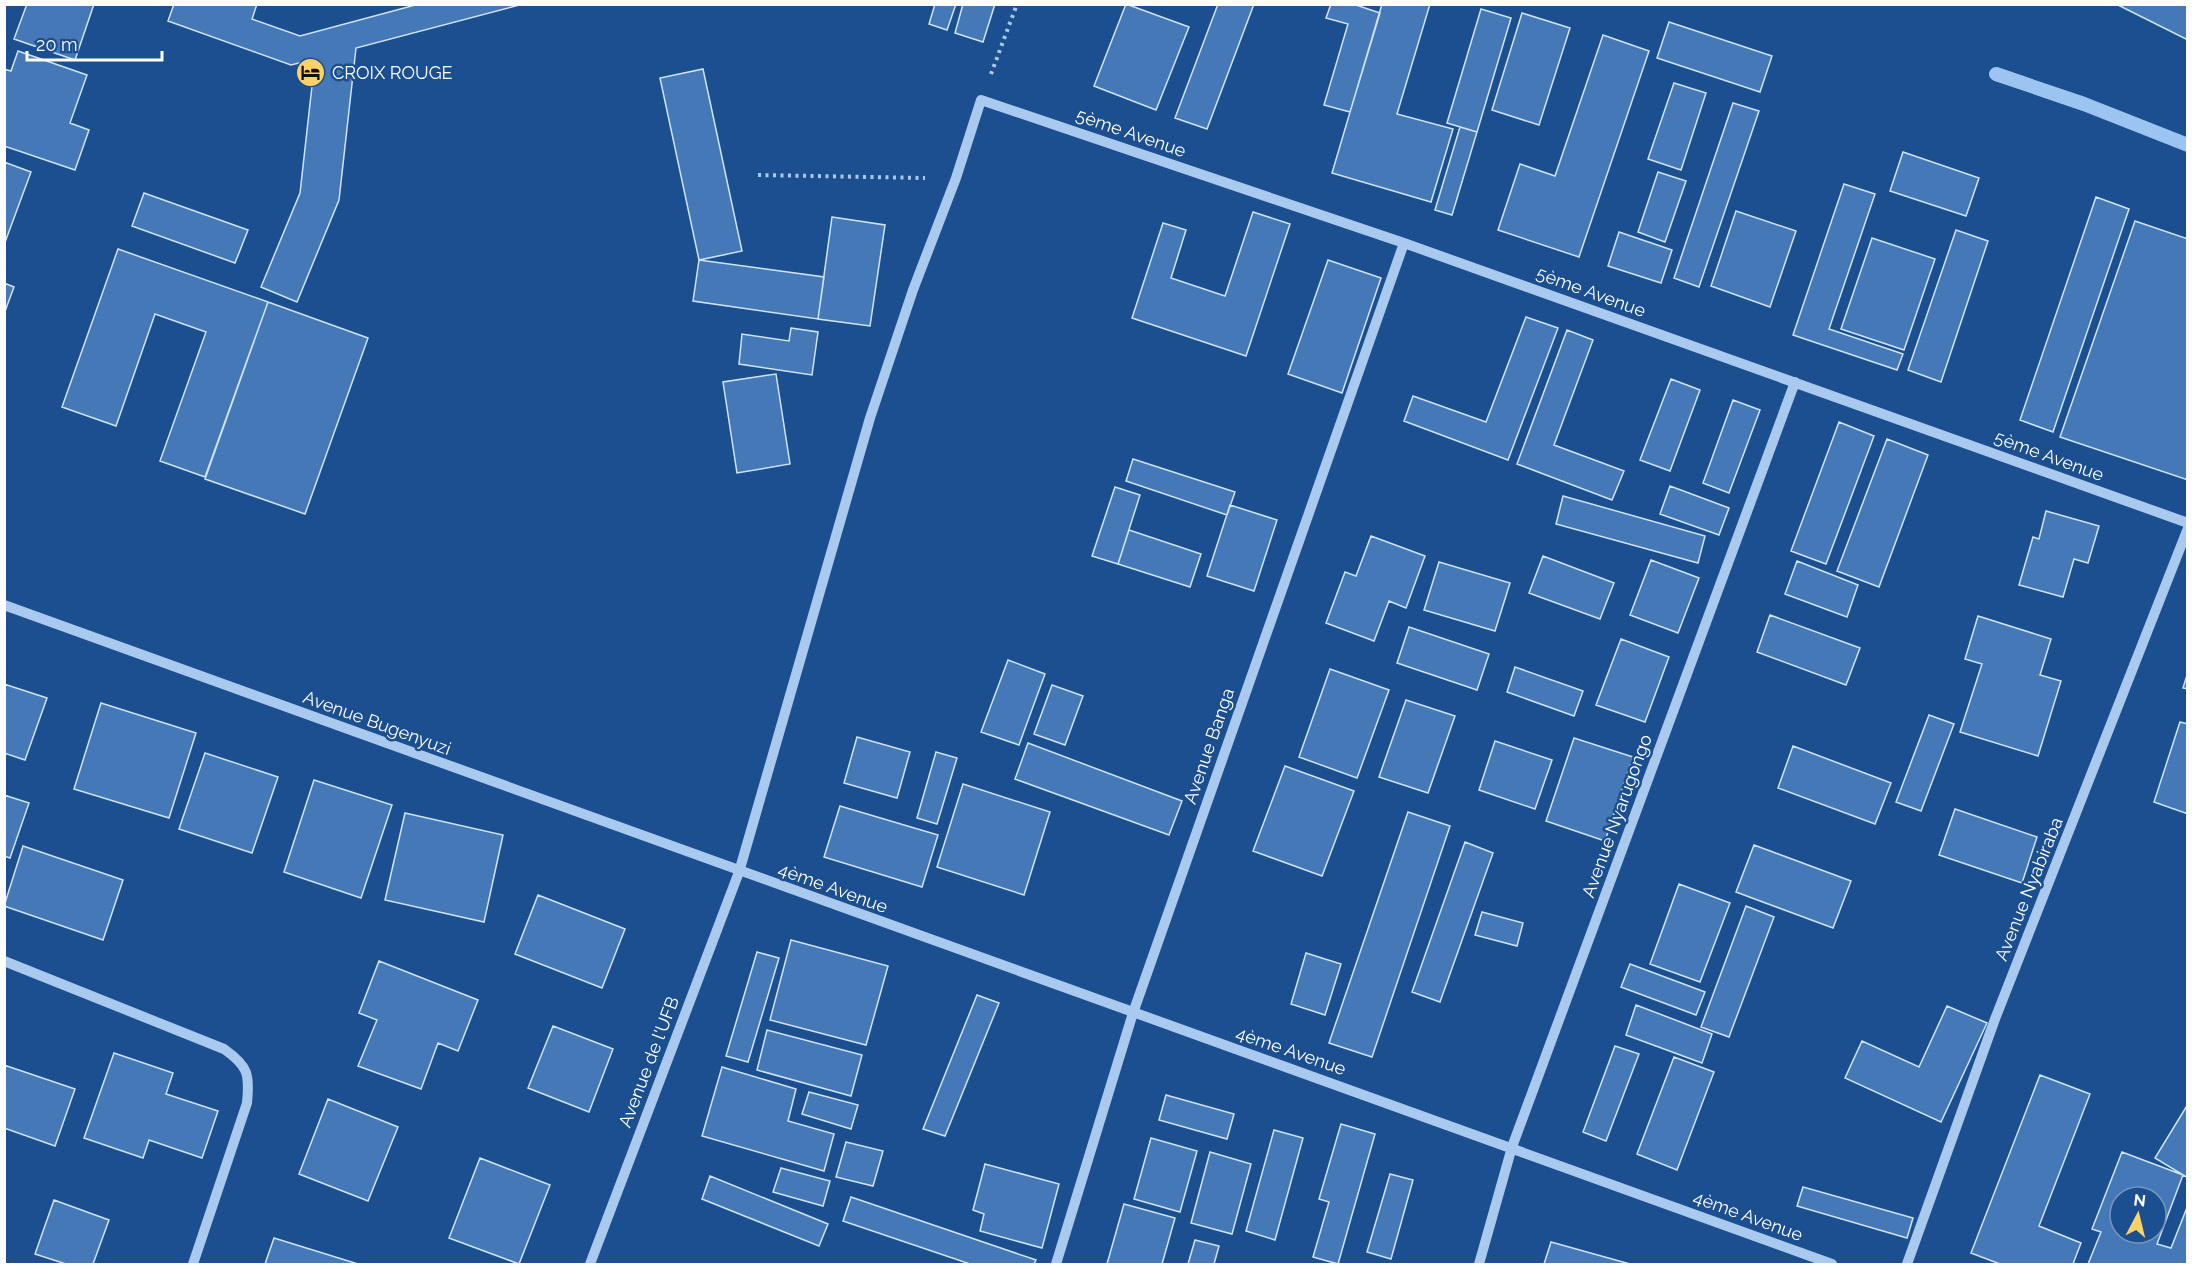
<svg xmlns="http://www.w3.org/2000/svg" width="2192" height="1269" font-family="Raleway,sans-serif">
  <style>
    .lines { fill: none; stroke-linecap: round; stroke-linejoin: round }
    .stream { stroke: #9cc4f0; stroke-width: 14 }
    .building { fill: #4478b7; stroke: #cfe3fa; stroke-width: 1.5; fill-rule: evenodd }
    .path { stroke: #a9c9ee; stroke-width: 4; stroke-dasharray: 3 4.5; stroke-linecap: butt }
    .minor { stroke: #a9c9ee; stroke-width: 10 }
    .labels { text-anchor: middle; stroke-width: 5; stroke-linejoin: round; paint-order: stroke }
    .poi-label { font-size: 18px; fill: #fff; stroke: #1b4f8f; text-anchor: start }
    .street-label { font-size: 18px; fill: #fff; stroke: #1b4f8f }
  </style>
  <rect width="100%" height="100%" fill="#1b4f8f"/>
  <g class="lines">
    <!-- stream -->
    <path class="stream" d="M 1996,74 L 2084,104 L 2188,145"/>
  </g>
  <!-- building -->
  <path class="building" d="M 27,4 L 94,4 L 75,60 L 14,39 Z
    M 174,4 L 257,4 L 252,19 L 300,36 L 419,4 L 523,4 L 356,48 L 339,200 L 297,302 L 261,287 L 300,193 L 315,59 L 291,65 L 168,21 Z
    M 935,4 L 956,4 L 947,30 L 929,24 Z
    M 963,4 L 995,4 L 983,42 L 955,33 Z
    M 1126,4 L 1189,27 L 1156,110 L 1094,86 Z
    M 1218,4 L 1254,4 L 1207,129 L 1175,118 Z
    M 1331,4 L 1353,4 L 1380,13 L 1350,112 L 1324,105 L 1348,24 L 1326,18 Z
    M 1382,4 L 1430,4 L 1397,114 L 1453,129 L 1431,202 L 1332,173 Z
    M 2116,4 L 2188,4 L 2188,40 Z
    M 1481,9 L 1511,18 L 1477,132 L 1447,123 Z
    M 1522,13 L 1570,28 L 1539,125 L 1492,110 Z
    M 1669,22 L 1772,56 L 1760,92 L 1657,58 Z
    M 1603,35 L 1649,51 L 1579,257 L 1498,230 L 1520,164 L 1555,176 Z
    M 18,51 L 87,75 L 70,123 L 89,130 L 75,170 L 4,146 L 4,69 L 11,71 Z
    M 703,69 L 742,251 L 699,260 L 660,78 Z
    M 1674,83 L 1706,93 L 1681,170 L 1648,159 Z
    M 1733,103 L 1759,111 L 1699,287 L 1674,278 Z
    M 1460,127 L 1477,132 L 1452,215 L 1435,210 Z
    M 1903,152 L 1979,178 L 1966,216 L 1890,191 Z
    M 4,162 L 31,172 L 4,245 Z
    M 1658,172 L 1686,181 L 1665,242 L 1638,232 Z
    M 1844,184 L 1875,194 L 1829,329 L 1903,354 L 1897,370 L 1793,335 Z
    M 144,193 L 248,230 L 235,263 L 132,226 Z
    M 2096,197 L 2129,209 L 2053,432 L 2020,420 Z
    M 1736,211 L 1796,231 L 1770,307 L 1711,286 Z
    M 1253,212 L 1290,224 L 1246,356 L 1132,318 L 1163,223 L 1186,230 L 1171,278 L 1225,296 Z
    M 832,217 L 885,225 L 870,326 L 818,319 Z
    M 2135,221 L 2188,239 L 2188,480 L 2060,437 Z
    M 1956,230 L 1988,241 L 1941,382 L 1908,370 Z
    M 1619,232 L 1672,250 L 1661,283 L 1608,266 Z
    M 1872,238 L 1935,259 L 1904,350 L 1841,329 Z
    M 118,249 L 268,302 L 205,477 L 160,461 L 206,332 L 155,314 L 116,426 L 62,407 Z
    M 699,260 L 824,277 L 818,319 L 693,301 Z
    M 1328,260 L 1381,278 L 1342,393 L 1288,374 Z
    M 4,283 L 14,287 L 4,314 Z
    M 268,302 L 368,338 L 305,514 L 205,479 Z
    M 1526,317 L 1558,328 L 1508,460 L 1404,421 L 1413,396 L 1486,422 Z
    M 791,328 L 818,332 L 812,375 L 739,364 L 742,334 L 789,341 Z
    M 1567,330 L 1593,340 L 1554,445 L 1624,471 L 1612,500 L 1517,464 Z
    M 776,374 L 790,464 L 737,473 L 723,382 Z
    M 1671,379 L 1700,390 L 1670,471 L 1640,460 Z
    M 1733,400 L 1760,410 L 1729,493 L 1703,483 Z
    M 1839,422 L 1874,436 L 1826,564 L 1791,551 Z
    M 1887,439 L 1928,455 L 1879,587 L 1837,571 Z
    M 1133,459 L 1235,492 L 1227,515 L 1126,481 Z
    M 1670,486 L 1729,508 L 1719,535 L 1660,514 Z
    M 1115,487 L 1140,495 L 1118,564 L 1092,556 Z
    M 1563,496 L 1705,536 L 1698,563 L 1556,524 Z
    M 1230,505 L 1277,520 L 1254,591 L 1207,576 Z
    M 2046,511 L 2099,526 L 2088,563 L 2074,559 L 2063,597 L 2019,585 L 2033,537 L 2039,539 Z
    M 1129,530 L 1201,554 L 1190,587 L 1118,564 Z
    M 1371,536 L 1425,556 L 1406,608 L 1389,601 L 1374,641 L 1326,623 L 1345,572 L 1356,576 Z
    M 1543,556 L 1614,583 L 1600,619 L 1529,593 Z
    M 1651,560 L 1699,578 L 1678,633 L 1630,615 Z
    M 1797,561 L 1858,585 L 1847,617 L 1785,594 Z
    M 1439,562 L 1510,583 L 1495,631 L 1424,610 Z
    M 1770,615 L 1860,648 L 1846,685 L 1757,652 Z
    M 1978,616 L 2051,639 L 2040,675 L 2061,681 L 2038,756 L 1960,732 L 1982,664 L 1965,659 Z
    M 1409,627 L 1489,654 L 1477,690 L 1397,663 Z
    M 1621,639 L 1669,657 L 1645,722 L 1596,705 Z
    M 1008,660 L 1045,674 L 1019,745 L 981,732 Z
    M 1515,667 L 1583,691 L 1574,716 L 1507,692 Z
    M 1330,669 L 1389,690 L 1357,778 L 1299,757 Z
    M 2188,672 L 2188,689 L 2183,688 Z
    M 4,684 L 47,698 L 25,760 L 4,753 Z
    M 1052,685 L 1083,696 L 1065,745 L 1034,734 Z
    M 1406,700 L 1455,716 L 1428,793 L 1379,777 Z
    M 101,703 L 196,733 L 169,818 L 74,789 Z
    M 1929,715 L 1954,724 L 1921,811 L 1896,802 Z
    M 2180,722 L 2188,724 L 2188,814 L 2154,802 Z
    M 857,737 L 910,752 L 897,798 L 844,783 Z
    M 1574,738 L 1633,757 L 1605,841 L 1546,821 Z
    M 1495,741 L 1552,760 L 1535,809 L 1479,790 Z
    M 1028,743 L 1182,801 L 1169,835 L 1015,779 Z
    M 1793,746 L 1891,783 L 1875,824 L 1778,788 Z
    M 936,752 L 957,758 L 937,824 L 917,818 Z
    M 205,753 L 278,777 L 252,853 L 179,829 Z
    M 1285,766 L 1354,791 L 1322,876 L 1253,851 Z
    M 314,780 L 392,805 L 361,898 L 284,872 Z
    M 963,784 L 1050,812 L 1024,895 L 937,867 Z
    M 4,795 L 29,803 L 10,858 L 4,856 Z
    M 840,806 L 938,835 L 922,887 L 824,857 Z
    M 1955,809 L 2037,837 L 2022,883 L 1939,855 Z
    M 1408,812 L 1450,826 L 1372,1057 L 1329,1043 Z
    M 405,813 L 503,835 L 484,922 L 385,900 Z
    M 1465,842 L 1493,853 L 1440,1002 L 1412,992 Z
    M 1754,845 L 1851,881 L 1833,928 L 1736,892 Z
    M 23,846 L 123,880 L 103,940 L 4,906 Z
    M 1679,884 L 1730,903 L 1700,982 L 1650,964 Z
    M 538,895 L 625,929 L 602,988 L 515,954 Z
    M 1746,906 L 1774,917 L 1729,1037 L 1701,1027 Z
    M 1482,912 L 1523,923 L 1517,946 L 1475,935 Z
    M 791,940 L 888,966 L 866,1045 L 770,1020 Z
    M 757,952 L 779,958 L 748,1062 L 726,1056 Z
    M 1306,953 L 1341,964 L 1325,1015 L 1291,1004 Z
    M 379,961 L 478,1000 L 458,1051 L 438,1043 L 421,1089 L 358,1066 L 377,1020 L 359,1013 Z
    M 1630,964 L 1705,992 L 1696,1015 L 1621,987 Z
    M 977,995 L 999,1003 L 945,1136 L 923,1129 Z
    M 1636,1005 L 1712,1034 L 1702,1063 L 1626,1035 Z
    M 1947,1006 L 1987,1023 L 1941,1122 L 1845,1078 L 1862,1041 L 1919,1067 Z
    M 553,1026 L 613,1049 L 589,1112 L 528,1088 Z
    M 767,1030 L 862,1055 L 851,1096 L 757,1070 Z
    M 1615,1046 L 1639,1054 L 1606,1141 L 1583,1132 Z
    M 114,1053 L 173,1073 L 166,1094 L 218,1111 L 202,1158 L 149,1140 L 143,1158 L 84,1138 Z
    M 1674,1057 L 1714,1072 L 1677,1170 L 1637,1154 Z
    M 4,1065 L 75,1089 L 55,1146 L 4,1128 Z
    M 722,1067 L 796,1089 L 788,1121 L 834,1134 L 824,1171 L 702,1136 Z
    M 2040,1075 L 2090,1094 L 2039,1226 L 2081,1243 L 2073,1264 L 2000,1264 L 1971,1253 Z
    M 809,1092 L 858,1105 L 851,1129 L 802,1114 Z
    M 1166,1095 L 1234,1114 L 1227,1139 L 1159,1120 Z
    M 328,1099 L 398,1127 L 368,1201 L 299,1174 Z
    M 2188,1104 L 2188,1178 L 2155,1158 Z
    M 1341,1124 L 1375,1134 L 1338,1264 L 1313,1257 L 1329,1202 L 1319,1199 Z
    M 1274,1130 L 1303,1138 L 1275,1240 L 1246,1231 Z
    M 1151,1138 L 1197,1151 L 1180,1212 L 1134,1199 Z
    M 846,1142 L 883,1151 L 873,1186 L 836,1177 Z
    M 1210,1152 L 1251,1164 L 1232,1234 L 1191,1223 Z
    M 2122,1152 L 2183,1175 L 2157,1244 L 2171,1248 L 2188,1205 L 2188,1264 L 2088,1264 L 2101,1232 L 2092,1229 ZM 2120,1197 L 2156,1197 L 2156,1233 L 2120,1233 Z
    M 480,1158 L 550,1185 L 519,1264 L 449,1238 Z
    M 985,1164 L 1059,1184 L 1042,1248 L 980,1231 L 984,1214 L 973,1210 Z
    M 781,1168 L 830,1181 L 823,1206 L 773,1192 Z
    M 1390,1174 L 1413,1180 L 1391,1259 L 1367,1252 Z
    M 710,1176 L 828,1224 L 819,1246 L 702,1199 Z
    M 1803,1187 L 1913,1218 L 1907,1238 L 1797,1206 Z
    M 851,1197 L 1036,1260 L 1034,1264 L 970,1264 L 843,1221 Z
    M 54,1200 L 109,1220 L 93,1264 L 66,1264 L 35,1254 Z
    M 1124,1204 L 1175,1218 L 1162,1264 L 1107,1264 Z
    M 274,1238 L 358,1264 L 265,1264 Z
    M 1195,1240 L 1219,1246 L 1214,1264 L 1188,1264 Z
    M 1551,1242 L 1630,1264 L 1544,1264 Z"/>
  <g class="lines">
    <!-- path -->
    <path class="path" d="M 991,74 L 1017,4
      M 758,175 L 925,178"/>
    <!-- minor -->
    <path class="minor" d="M 4,605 L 1832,1264
      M 4,961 L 224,1049 C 248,1066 250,1074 247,1103 L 193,1264
      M 590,1264 L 739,872 L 870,418 L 913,290 L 956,178 L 981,100 L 1404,243 L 2188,523
      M 1056,1264 L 1133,1013 L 1404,243
      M 1479,1264 L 1512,1147 L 1795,382
      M 1907,1264 L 1995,1019 L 2188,528"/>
  </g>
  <!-- icons -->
  <defs>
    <symbol id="hotel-disc" viewBox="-11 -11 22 22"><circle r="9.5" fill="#ffd166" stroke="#1b4f8f"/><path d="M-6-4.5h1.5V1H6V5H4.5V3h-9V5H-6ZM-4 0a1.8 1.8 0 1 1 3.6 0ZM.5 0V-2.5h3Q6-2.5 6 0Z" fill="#111"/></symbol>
  </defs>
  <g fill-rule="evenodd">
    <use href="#hotel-disc" x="294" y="56" width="33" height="33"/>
  </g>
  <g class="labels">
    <!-- poi labels -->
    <g class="poi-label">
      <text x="332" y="79">CROIX ROUGE</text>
    </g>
    <!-- street labels -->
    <g class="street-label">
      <text transform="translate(1131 133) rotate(19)" y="6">5ème Avenue</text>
      <text transform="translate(1591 292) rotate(20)" y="6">5ème Avenue</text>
      <text transform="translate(2049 456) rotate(20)" y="6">5ème Avenue</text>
      <text transform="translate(377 723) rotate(20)" y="6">Avenue Bugenyuzi</text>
      <text transform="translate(1209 746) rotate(-71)" y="6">Avenue Banga</text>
      <text transform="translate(1617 816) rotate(-70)" y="6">Avenue Nyarugongo</text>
      <text transform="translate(833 888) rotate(20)" y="6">4ème Avenue</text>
      <text transform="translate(2029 889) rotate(-68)" y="6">Avenue Nyabiraba</text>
      <text transform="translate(1291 1051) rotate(19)" y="6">4ème Avenue</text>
      <text transform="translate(649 1062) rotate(-69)" y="6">Avenue de l'UFB</text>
      <text transform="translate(1748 1216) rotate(20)" y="6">4ème Avenue</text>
    </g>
  </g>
  <!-- border -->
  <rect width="2192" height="1269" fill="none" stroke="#ffffff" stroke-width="12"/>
  <!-- north arrow -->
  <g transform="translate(2138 1215) rotate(7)"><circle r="28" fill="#1b4f8f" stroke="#7695bc" stroke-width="1.5"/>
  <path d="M0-4.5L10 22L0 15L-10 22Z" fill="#ffd166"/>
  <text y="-9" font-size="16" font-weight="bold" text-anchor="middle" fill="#ffffff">N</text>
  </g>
  <!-- scale -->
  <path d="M27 51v9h135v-9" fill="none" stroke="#ffffff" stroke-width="3"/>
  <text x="36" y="51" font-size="18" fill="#ffffff" stroke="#1b4f8f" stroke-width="4.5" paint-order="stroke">20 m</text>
</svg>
